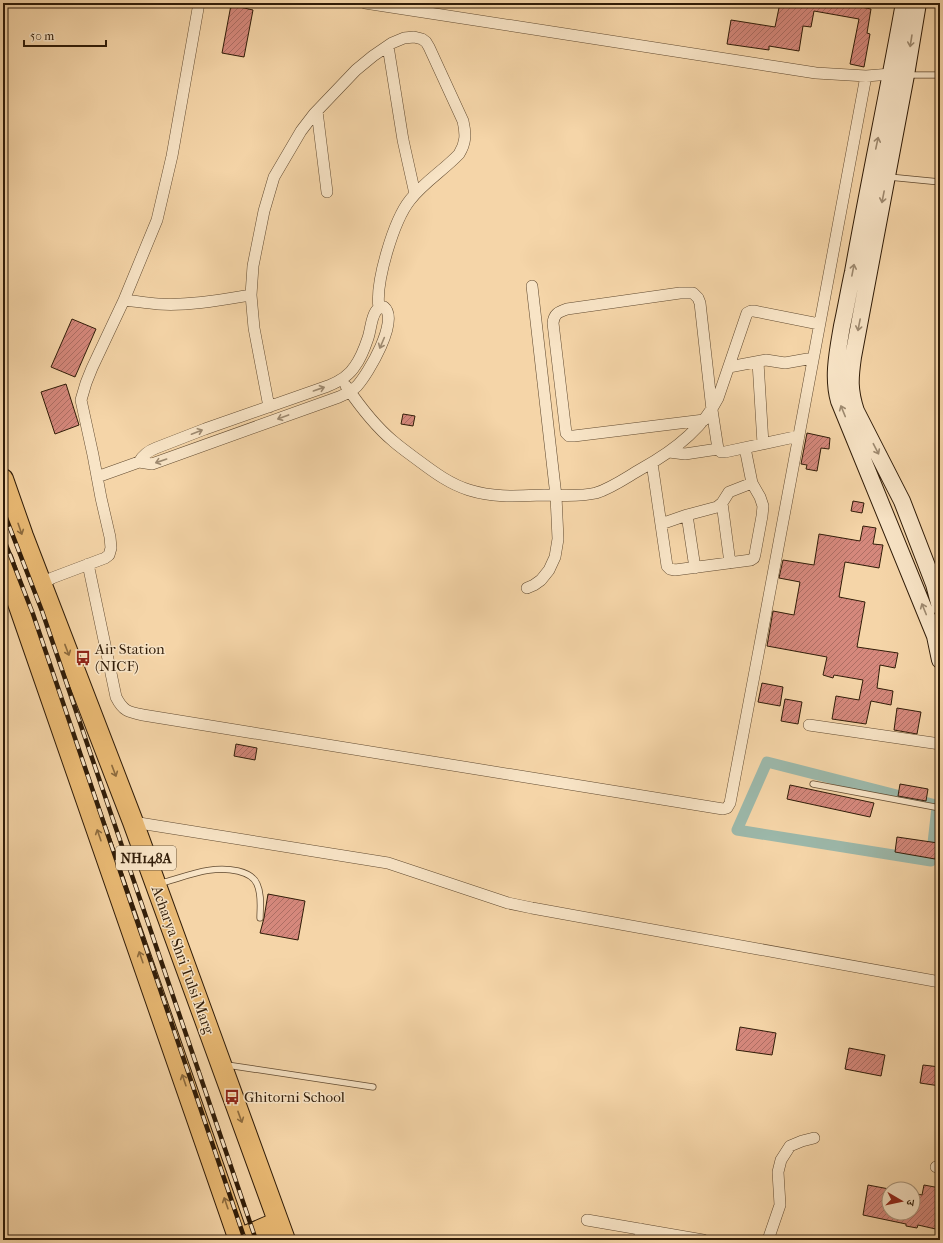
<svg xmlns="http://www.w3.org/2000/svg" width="943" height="1243" font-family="'IM FELL French Canon','Noto Serif Devanagari',serif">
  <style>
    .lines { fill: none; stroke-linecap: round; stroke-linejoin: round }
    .canal { stroke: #9cb8aa; stroke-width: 11 }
    .building { fill: url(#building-hatch); stroke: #301c08 }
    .lane-casing { stroke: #614a30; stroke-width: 7 }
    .street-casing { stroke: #614a30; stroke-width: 12 }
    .secondary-casing { stroke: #301c08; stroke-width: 18 }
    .highway-casing { stroke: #301c08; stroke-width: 22 }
    .lane { stroke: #f8e4c6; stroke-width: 5.5 }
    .street { stroke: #f8e4c6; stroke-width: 11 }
    .secondary { stroke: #f8e4c6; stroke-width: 16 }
    .highway { stroke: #eaba74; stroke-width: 20 }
    .rail-casing { stroke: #301c08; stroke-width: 4.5 }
    .rail { stroke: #f8e4c6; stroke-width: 3; stroke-dasharray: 9; stroke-linecap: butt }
    .oneway { stroke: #9e8a70 }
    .oneway2 { stroke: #8d6b3e }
    .labels { text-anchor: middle; stroke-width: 3; stroke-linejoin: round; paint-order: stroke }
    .shield { fill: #f8e4c6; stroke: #6c5841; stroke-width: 1 }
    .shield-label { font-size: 14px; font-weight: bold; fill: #301c08 }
    .poi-label { font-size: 15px; fill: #301c08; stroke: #f8e4c6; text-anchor: start }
    .street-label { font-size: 15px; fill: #301c08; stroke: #f8e4c6 }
  </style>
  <defs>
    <pattern id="building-hatch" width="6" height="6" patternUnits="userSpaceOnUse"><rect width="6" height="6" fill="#d5887c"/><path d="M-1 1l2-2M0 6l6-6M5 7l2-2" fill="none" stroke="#ad6e64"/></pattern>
  </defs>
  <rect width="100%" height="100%" fill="#f5d5a8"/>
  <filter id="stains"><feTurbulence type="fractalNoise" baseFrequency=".005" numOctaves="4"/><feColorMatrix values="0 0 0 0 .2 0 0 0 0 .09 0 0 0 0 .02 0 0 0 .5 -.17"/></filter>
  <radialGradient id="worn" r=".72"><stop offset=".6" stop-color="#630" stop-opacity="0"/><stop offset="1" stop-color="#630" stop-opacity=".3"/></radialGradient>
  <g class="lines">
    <!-- canal -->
    <path class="canal" d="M 936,805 L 767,762 L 737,830 L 931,861 L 937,807 L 940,808"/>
  </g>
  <!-- building -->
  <path class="building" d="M 780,3 L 840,3 L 871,9 L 867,33 L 870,34 L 864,67 L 850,64 L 859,19 L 814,11 L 811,27 L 803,26 L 799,51 L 769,46 L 769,50 L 727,44 L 731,20 L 775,27 Z
    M 231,5 L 253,10 L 244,57 L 222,53 Z
    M 72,319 L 96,329 L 75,377 L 51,367 Z
    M 66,384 L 79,425 L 55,434 L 41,392 Z
    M 403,414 L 415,416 L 413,426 L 401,424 Z
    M 807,433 L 830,438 L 829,449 L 821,448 L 817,471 L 806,469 L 807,465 L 801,464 Z
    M 853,501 L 864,503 L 862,513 L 851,511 Z
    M 863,526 L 876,528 L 873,544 L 883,545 L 879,568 L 845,562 L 839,597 L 865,602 L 857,647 L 898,653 L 895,668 L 880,665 L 877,688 L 893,691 L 891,705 L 871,701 L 866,724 L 832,719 L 836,696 L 859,700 L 863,680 L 834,675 L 833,678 L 823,675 L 827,657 L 767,646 L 773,611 L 794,615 L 800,582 L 779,578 L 783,560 L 814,565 L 819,534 L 860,541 Z
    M 762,683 L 783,687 L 780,706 L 758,702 Z
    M 785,699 L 802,702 L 798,724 L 781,721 Z
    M 897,708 L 921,712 L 917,734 L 894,730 Z
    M 236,744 L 257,748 L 255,760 L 234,756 Z
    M 900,784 L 928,789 L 926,801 L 898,796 Z
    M 790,785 L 874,803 L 870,817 L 787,799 Z
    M 897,837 L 938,843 L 935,859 L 895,852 Z
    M 268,894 L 305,901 L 298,940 L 260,933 L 264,918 Z
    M 740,1027 L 776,1033 L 772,1055 L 736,1050 Z
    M 849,1048 L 885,1055 L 881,1076 L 845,1069 Z
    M 923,1065 L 940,1067 L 940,1086 L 920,1083 Z
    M 868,1185 L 889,1189 L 889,1213 L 913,1213 L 913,1193 L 922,1195 L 924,1185 L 940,1188 L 940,1197 L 937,1211 L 940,1212 L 940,1230 L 918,1225 L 917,1228 L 906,1226 L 906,1224 L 863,1215 Z"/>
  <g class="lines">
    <defs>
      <path id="lane" d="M 908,75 L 940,75
        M 889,177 L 940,182
        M 813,784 L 940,808
        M 160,884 L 165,882 C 190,875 213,865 238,871 C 246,873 254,876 257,884 C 262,895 260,907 260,918
        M 227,1065 L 373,1087"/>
      <path id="street" d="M 365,3 L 784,68 L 816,73 L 866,76 L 891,74
        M 388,46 L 403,140 L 415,194
        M 317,111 L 327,192
        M 124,300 C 135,301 146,303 158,304 C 189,306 221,300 251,295
        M 758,362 L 763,444
        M 729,367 L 766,360 L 785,363 L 813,358
        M 346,386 C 359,405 375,426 393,441 C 401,448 411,455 419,461 C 435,473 450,484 469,490 C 495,498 518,496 544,495 C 561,495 579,497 596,493 C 612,488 627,477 641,469 C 672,452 702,430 718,398 L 747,313 L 751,311 L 754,311 L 819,324
        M 269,407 L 254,328 L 251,295 L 253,266 L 264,211 L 274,177 L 301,131 L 314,114 L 356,70 L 373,56 L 392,43 L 404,38 L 414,37 L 422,39 L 426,42 L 429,47 L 463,121 C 466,134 466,143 459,154 C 444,170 424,182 410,200 C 394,220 375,282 379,308
        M 704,420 L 574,436 L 569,436 L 566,433 L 553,323 C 554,314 558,312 567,309 L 680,293 L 693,293 L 698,298 L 700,303 L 712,410 L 718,449 L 721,452 L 725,452 L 799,436
        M 669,452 L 685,454 L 718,449
        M 652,463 L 667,566 L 670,569 L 675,570 L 751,560 L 754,558 L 755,554 L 762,516 L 763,506 L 760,497 L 752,483 L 745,448
        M 97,477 L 139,462 L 152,464 L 339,397 C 346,394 352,391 357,386 C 368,374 400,320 384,307 C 381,308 378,308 376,311 C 371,318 371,329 368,338 C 365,347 361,358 355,366 C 349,376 338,382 328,386 L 205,429 L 156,448 C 148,451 143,455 139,462
        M 722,503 L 730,563
        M 687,515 L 695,568
        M 661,524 L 687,515 L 717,507 L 722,503 L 729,492 L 752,483
        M 88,564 L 116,697 C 123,711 128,712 143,715 L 723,809 L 727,808 L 730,803 L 758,655 L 866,76
        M 42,584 L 52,578 L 105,558 L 109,555 L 111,548 L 110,537 L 101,498 L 93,455 L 81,400 L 86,383 L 92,368 L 124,300 L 157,220 L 172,156 L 199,3
        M 527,588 L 534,585 L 541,580 L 549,570 L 555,557 L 558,539 L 556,496 L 532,286
        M 809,725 L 940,744
        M 133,822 L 388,863 L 508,903 L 532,908 L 940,982
        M 936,1167 L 940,1168
        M 587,1220 L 703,1240
        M 639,1240 L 641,1229
        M 768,1240 L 780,1205 L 778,1172 L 781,1160 L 790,1146 L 802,1141 L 814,1138"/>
      <path id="secondary" d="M 904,3 C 888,93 869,182 853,272 C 849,290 846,308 842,326 C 838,350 832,377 839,401 L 935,636 L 940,660
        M 918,3 L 906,75 L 853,357 C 850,378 849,390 856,411 L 902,501 L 934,584 L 940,607"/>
      <path id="highway" d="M 3,479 L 23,536 L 133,822 L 285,1240
        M 3,560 L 239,1240
        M 239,1239 L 278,1222"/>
    </defs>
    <!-- lane casing -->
    <use href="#lane" class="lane-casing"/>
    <!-- street casing -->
    <use href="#street" class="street-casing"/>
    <!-- secondary casing -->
    <use href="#secondary" class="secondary-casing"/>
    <!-- highway casing -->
    <use href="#highway" class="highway-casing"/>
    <!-- lane -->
    <use href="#lane" class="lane"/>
    <!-- street -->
    <use href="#street" class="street"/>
    <!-- secondary -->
    <use href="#secondary" class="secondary"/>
    <!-- highway -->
    <use href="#highway" class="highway"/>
    <defs>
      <path id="rail" d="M 3,510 L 42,611 L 256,1240
        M 3,537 L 33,614 L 245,1240"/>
    </defs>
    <!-- rail casing -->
    <use href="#rail" class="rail-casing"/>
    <!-- rail -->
    <use href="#rail" class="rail"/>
  </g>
  <!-- one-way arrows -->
  <defs><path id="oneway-shaft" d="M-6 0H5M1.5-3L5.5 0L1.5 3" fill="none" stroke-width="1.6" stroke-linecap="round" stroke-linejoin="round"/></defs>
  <g class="oneway">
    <use href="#oneway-shaft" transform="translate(911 41) rotate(99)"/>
    <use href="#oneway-shaft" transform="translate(877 143) rotate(-78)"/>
    <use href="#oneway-shaft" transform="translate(883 197) rotate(101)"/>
    <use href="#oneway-shaft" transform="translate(853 270) rotate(-79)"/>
    <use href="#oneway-shaft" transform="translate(859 325) rotate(101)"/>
    <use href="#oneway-shaft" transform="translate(382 343) rotate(113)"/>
    <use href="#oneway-shaft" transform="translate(319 389) rotate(-19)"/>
    <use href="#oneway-shaft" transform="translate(843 411) rotate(-112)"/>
    <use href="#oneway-shaft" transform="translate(283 417) rotate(160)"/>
    <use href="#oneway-shaft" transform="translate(197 432) rotate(-21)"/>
    <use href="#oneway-shaft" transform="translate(876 449) rotate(63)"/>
    <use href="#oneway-shaft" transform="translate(161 461) rotate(161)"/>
    <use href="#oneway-shaft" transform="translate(924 609) rotate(-112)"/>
  </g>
  <g class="oneway2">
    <use href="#oneway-shaft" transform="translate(20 529) rotate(71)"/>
    <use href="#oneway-shaft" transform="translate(67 650) rotate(69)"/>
    <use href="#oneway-shaft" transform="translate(114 771) rotate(69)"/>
    <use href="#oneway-shaft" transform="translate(99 835) rotate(-109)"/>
    <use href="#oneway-shaft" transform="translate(141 957) rotate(-109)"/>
    <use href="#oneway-shaft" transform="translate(184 1080) rotate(-109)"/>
    <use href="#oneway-shaft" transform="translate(240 1117) rotate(70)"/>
    <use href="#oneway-shaft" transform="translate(226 1203) rotate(-109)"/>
  </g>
  <!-- icons -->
  <defs>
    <symbol id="bus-bare" viewBox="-9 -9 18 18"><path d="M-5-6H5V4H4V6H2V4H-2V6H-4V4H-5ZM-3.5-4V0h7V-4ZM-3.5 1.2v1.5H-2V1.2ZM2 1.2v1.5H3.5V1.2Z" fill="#8f2418" stroke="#f8e4c6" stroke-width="2.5" paint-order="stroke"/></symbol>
  </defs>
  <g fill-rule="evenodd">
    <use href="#bus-bare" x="72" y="647" width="22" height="22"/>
    <use href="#bus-bare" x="221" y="1086" width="22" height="22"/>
  </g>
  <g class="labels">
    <!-- shield labels -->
    <rect class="shield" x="116" y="846" width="60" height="24" rx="3"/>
    <g class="shield-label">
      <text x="146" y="863">NH148A</text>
    </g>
    <!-- poi labels -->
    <g class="poi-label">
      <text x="95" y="654">Air Station<tspan x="95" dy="17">(NICF)</tspan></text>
      <text x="244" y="1102">Ghitorni School</text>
    </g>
    <!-- street labels -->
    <g class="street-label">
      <text transform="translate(183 960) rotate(70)" y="5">Acharya Shri Tulsi Marg</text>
    </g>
  </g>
  <!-- margin -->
  <rect width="943" height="1243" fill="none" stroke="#f5d5a8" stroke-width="16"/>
  <rect x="4" y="4" width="935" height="1235" fill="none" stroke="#301c08" stroke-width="2"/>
  <rect x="8" y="8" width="927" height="1227" fill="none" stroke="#301c08"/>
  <!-- north arrow -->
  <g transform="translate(901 1201) rotate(99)"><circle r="19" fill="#f8e4c6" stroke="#a8947a"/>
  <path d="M0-3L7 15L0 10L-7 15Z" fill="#8f2418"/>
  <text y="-6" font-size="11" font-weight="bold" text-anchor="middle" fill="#301c08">उ</text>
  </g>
  <!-- scale -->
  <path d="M24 40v6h82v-6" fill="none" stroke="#301c08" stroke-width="2"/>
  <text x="30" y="40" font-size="12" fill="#301c08" stroke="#f8e4c6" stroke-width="3" paint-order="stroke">50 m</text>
  <rect width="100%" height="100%" filter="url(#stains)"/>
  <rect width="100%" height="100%" fill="url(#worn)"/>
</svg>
